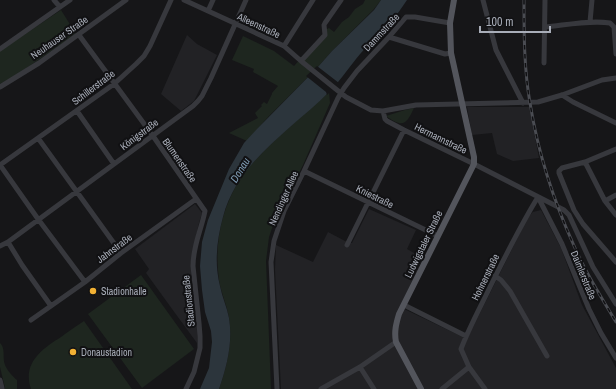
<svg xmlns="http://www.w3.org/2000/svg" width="616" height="389" font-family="'Archivo Narrow',sans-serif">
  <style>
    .built { fill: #222225 }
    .green { fill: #1e261f }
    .water { fill: #2c353c }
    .pier { fill: #161618 }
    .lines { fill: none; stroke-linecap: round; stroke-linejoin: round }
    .minor { stroke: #37383d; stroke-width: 5 }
    .major { stroke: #53555c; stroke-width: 6 }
    .rail-casing { stroke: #4a4c52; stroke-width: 3 }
    .rail { stroke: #111113; stroke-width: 1.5; stroke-dasharray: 4.5; stroke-linecap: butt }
    .poi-dot { fill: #f2b134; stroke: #111113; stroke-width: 1.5 }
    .labels { text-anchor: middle; stroke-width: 4; stroke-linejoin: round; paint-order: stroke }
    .street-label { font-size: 10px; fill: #a8adb8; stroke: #111113 }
    .poi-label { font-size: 10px; fill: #a8adb8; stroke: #111113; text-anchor: start }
    .water-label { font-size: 11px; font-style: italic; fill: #7f9bb3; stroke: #111113 }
  </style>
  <rect width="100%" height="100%" fill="#161618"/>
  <!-- built -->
  <path class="built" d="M 187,35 L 197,44 L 217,55 L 194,101 L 181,111 L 161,94 Z
    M 467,107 L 529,107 L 539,158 L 513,161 L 497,154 L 492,133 L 472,135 Z
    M 195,204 L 202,213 L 199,223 L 192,254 L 191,292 L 194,300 L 198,327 L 197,343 L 175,313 L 146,273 L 149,269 L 135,249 Z
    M 369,209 L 416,230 L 407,249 L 423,258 L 400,307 L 467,339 L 528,217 L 533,212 L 541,210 L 561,248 L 582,305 L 616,368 L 616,389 L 281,389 L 275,270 L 276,245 L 313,262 L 328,232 L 345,241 L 352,243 Z"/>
  <!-- green -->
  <path class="green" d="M 365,0 L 381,0 L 374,9 L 332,51 L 317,68 L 269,116 L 247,141 L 229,133 L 258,118 L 255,113 L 262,106 L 261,105 L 264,102 L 267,104 L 272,94 L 272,93 L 278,86 L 253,72 L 254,69 L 232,60 L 243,36 L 274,51 L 294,66 L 323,34 L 323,31 L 329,28 L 334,32 L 342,22 L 349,17 L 355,9 L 363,4 Z
    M 61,10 L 76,34 L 18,74 L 0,84 L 0,51 Z
    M 329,92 L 330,103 L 303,165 L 274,222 L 269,237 L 266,261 L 271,389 L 219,389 C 227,366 233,342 229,318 C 227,305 221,293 219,280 C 214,244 221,210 240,179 C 247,168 256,160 264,151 C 285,130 307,112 329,92 Z
    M 414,108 C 406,125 403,128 386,116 L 405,110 Z
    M 141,275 L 194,349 L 142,388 L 88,314 Z
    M 84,321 L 132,389 L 31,389 C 22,363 42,349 61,337 C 68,332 76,326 84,321 Z
    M 0,343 C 6,349 2,357 5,365 C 7,370 13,377 17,380 L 17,389 L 4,389 L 5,388 L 0,367 Z"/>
  <!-- water -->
  <path class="water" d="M 381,0 L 407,0 C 402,7 397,15 391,22 C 380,35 366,46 356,59 C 347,70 339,82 329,92 C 291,130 237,162 223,217 C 217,239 214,263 220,286 C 222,297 227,307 229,318 C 233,342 227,366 219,389 L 200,389 L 209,368 L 212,342 L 211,331 L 205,312 L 202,290 L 200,266 L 202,242 L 208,220 L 229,169 L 244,143 L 256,130 L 317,68 L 332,51 L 374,10 Z"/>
  <!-- pier -->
  <path class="pier" d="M 317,66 L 339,83 L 327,95 L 326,92 L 306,76 Z"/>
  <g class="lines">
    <!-- minor -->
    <path class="minor" d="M 54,0 L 60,7
      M 184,0 L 284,46 L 301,61 L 337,90 L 346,97 L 371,110 L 383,111 L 416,105 L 538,102 L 562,95 L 602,80 L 616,78
      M 483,0 L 496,50 L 523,103
      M 208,11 L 213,0
      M 590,22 L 592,0
      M 545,27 C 566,25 589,20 610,23 L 614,27 L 616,54
      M 79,35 L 153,136 L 205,211 C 201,231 193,245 193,266 L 199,323 L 200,336 L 200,348 L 194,372 L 186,389
      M 389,37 L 445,54 L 451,53
      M 284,46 L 313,0
      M 0,49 L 70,0
      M 301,61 L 325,35 L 324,25 L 325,23 L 341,0
      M 544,63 L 545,0
      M 0,87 L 39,63 L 126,0
      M 562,95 L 573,102 L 616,123
      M 77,111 L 114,164
      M 383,111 L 385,119 L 387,121 L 404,130 L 474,164 L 564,210 L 569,215 L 593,267 L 616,304
      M 38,138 L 121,253
      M 616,149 L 585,162 L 562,168 L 559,171 L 559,173 L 574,210 L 583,224 L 616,262
      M 585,162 L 605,201 L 616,215
      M 0,165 L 114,84 L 136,64 L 144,56 L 150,46 L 171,0
      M 0,165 L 38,219 L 85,282
      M 304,171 L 438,236
      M 538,197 L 562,244 L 589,309 L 601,333 L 616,358
      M 605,201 L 616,195
      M 8,242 L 22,265 L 51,306
      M 347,245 L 404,130
      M 0,246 L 8,242 L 193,106 L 198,101 L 202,96 L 211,78 L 246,0
      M 495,276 L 501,280 L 510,291 L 547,356
      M 404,305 L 466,336
      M 31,320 L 85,282 L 121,253 L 196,199
      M 360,367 L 374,389
      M 469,367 L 461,349 C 469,328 480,308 490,287 C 505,257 520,226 538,197
      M 0,380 L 2,388
      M 277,389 L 271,262 L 274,241 L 284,211 L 304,171 L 338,98 L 344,88 L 357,71 L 389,37 L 406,17 L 415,17 L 450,23
      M 321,389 L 360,367 L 396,342
      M 442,389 L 469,367 L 485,389"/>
    <!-- major -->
    <path class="major" d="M 421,389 L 396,342 C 394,332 396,324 399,314 L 474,164 L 474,157 L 451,53 L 450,23 L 454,0"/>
    <defs>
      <path id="rail" d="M 524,0 C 524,34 524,69 530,103 C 538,153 554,202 575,248 C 586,274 602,298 616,322"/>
    </defs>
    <!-- rail casing -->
    <use href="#rail" class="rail-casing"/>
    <!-- rail -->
    <use href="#rail" class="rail"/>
  </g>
  <!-- markers -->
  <g class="poi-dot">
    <circle cx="93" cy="291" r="4"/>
    <circle cx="73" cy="352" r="4"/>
  </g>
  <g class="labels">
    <!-- street labels -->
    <g class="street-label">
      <text transform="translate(259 25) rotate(25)" y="4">Alleenstraße</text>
      <text transform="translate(381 32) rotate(-47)" y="4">Dammstraße</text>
      <text transform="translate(59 37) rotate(-35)" y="4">Neuhauser Straße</text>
      <text transform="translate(93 87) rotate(-37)" y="4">Schillerstraße</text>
      <text transform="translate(139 134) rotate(-37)" y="4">Königstraße</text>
      <text transform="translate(441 138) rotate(26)" y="4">Hermannstraße</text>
      <text transform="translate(180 160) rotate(55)" y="4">Blumenstraße</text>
      <text transform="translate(375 196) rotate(26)" y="4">Kniestraße</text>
      <text transform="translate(283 198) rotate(-66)" y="4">Nendinger Allee</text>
      <text transform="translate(423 244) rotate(-64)" y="4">Ludwigstaler Straße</text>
      <text transform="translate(114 248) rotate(-37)" y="4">Jahnstraße</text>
      <text transform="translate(584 275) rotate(68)" y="4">Daimlerstraße</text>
      <text transform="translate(485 277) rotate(-64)" y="4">Hohnerstraße</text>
      <text transform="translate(188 301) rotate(-96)" y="4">Stadionstraße</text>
    </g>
    <!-- poi labels -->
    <g class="poi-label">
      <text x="101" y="295">Stadionhalle</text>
      <text x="81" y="356">Donaustadion</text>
    </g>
    <!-- water labels -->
    <g class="water-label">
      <text transform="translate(240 170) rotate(-58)" y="4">Donau</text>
    </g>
  </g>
  <!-- scale -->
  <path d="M480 26v6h70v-6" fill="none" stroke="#a8adb8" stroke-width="2"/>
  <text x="486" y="26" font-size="12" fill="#a8adb8" stroke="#111113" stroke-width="3" paint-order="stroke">100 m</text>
</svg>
